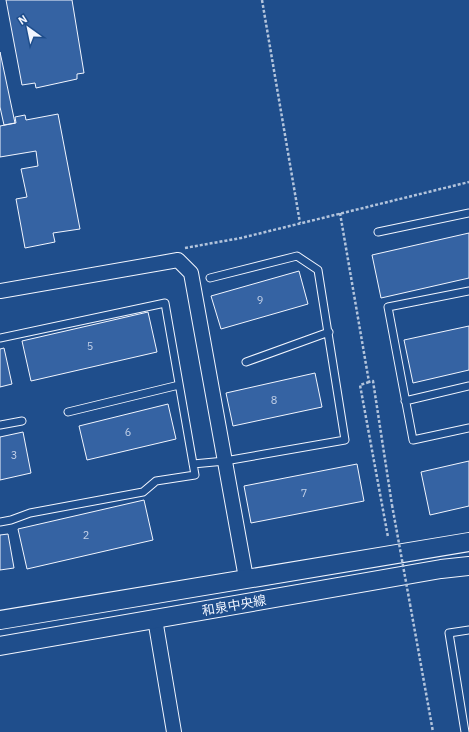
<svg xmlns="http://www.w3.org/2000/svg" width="469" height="732" font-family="'IBM Plex Sans','Noto Sans JP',sans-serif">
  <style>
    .building { fill: #3563a3; stroke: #f2f6ff }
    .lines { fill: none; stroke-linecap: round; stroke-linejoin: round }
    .service-casing { stroke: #f2f6ff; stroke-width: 9 }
    .minor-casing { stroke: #f2f6ff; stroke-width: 16 }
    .tertiary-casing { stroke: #f2f6ff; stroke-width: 20 }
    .path { stroke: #b3c4dc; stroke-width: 2.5; stroke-dasharray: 3 2; stroke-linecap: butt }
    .service { stroke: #1f4e8c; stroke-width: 7 }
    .minor { stroke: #1f4e8c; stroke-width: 14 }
    .tertiary { stroke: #1f4e8c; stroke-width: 18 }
    .path-bridge { stroke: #b3c4dc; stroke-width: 2.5; stroke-dasharray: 3 2; stroke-linecap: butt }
    .labels { text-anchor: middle; stroke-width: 3; stroke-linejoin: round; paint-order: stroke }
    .number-label { font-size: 11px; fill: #c3d1e8 }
    .street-label { font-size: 13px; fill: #f2f6ff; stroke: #1f4e8c }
  </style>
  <rect width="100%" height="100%" fill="#1f4e8c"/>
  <!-- building -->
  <path class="building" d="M 6,0 L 72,0 L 84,73 L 77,74 L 77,79 L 36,88 L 35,83 L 22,85 Z
    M 0,52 L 15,123 L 4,125 L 0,107 Z
    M 58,114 L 80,229 L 53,233 L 55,242 L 25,248 L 16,199 L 27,197 L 21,169 L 38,166 L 36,151 L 0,157 L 0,126 L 16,123 L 15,117 L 25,115 L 26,120 Z
    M 469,233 L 469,278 L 381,298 L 372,255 Z
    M 299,271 L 308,304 L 221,329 L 211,296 Z
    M 148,312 L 157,352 L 31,381 L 22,341 Z
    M 469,326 L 469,370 L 413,383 L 404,340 Z
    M 4,348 L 12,384 L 0,387 L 0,349 Z
    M 315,373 L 322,407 L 233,426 L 226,393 Z
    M 168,404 L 176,439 L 87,460 L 79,426 Z
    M 23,432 L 31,473 L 0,480 L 0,437 Z
    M 469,461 L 469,506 L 430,515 L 421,472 Z
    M 357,464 L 364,501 L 251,523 L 244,486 Z
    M 144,500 L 153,540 L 27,569 L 18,529 Z
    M 8,534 L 14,568 L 0,570 L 0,535 Z"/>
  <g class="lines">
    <defs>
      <path id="service" d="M 378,232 L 469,213
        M 469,291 L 388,307 L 413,440 L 469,428
        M 0,338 L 165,303 L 195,475 L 156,481 L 143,492 L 30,513 L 11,520 L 0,522
        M 246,362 L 329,332
        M 405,401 L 469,386
        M 68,412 L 179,385
        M 0,425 L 22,421
        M 193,464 L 225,461 L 345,440 L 318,270 L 297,256 L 210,278
        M 465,732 L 449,633 L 469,630"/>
      <path id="minor" d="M 0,291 L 178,260 L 191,273 L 246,578
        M 155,619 L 174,732"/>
      <path id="tertiary" d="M 0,620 L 469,542
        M 0,646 L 441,569 L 469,566"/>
    </defs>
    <!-- service casing -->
    <use href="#service" class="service-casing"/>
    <!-- minor casing -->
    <use href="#minor" class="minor-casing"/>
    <!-- tertiary casing -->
    <use href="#tertiary" class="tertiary-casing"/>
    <!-- path -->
    <path class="path" d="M 262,0 L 300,223
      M 340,213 L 369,382 L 373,381 L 392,505
      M 185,248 L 241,238 L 469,182
      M 369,382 L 360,385 L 388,537
      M 410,604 L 433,732"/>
    <!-- service -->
    <use href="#service" class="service"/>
    <!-- minor -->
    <use href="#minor" class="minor"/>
    <!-- tertiary -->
    <use href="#tertiary" class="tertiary"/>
    <!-- path-bridge -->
    <path class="path-bridge" d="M 392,505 L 410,604"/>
  </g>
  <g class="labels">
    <!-- number labels -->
    <g class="number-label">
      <text x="260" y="304">9</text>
      <text x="90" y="350">5</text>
      <text x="274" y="404">8</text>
      <text x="128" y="436">6</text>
      <text x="14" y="459">3</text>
      <text x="304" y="497">7</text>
      <text x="86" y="539">2</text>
    </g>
    <!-- street labels -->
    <g class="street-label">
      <text transform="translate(234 605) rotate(-10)" y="5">和泉中央線</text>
    </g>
  </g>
  <!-- north arrow -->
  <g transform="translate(28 28) rotate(327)" stroke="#1f4e8c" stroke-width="3" paint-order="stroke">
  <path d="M0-3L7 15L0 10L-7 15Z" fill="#f2f6ff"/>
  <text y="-6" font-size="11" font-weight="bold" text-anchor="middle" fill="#f2f6ff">N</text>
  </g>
</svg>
